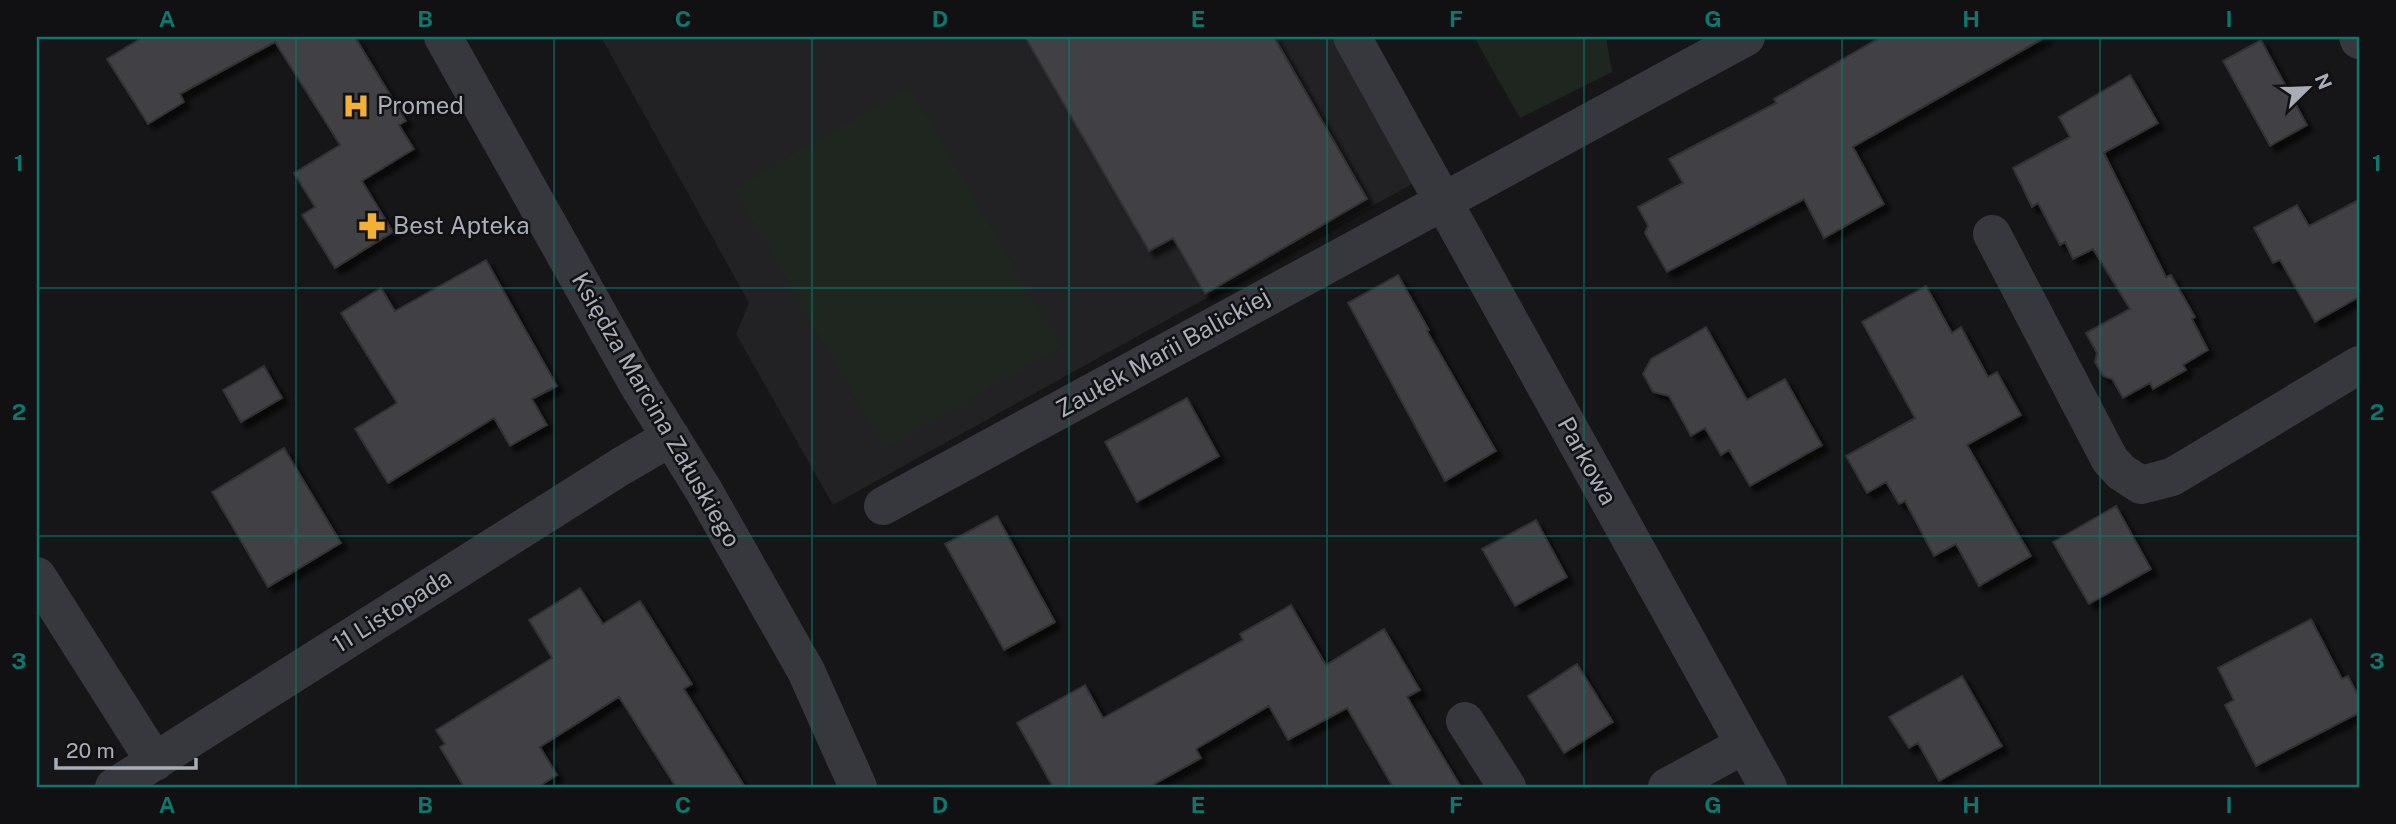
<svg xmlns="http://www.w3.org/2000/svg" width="2396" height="824" font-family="'Public Sans',sans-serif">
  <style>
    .built { fill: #222225 }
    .green { fill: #1e261f }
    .building { fill: #404145; stroke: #303034; stroke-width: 2; filter: url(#shadow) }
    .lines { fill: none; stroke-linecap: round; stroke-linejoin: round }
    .minor { stroke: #37383d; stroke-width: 38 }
    .grid { fill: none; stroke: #0f766e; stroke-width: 2; stroke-opacity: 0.55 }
    .labels { text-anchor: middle; stroke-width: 5; stroke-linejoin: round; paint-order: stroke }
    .poi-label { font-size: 24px; fill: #a8adb8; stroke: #111113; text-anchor: start }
    .street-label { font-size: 24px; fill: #a8adb8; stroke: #111113 }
    .neatline { fill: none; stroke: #0f766e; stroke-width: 2.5 }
    .grid-label { font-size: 23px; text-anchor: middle; font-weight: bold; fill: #0f766e }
  </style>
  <defs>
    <filter id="shadow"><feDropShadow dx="6" dy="6" stdDeviation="2" flood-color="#0009"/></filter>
  </defs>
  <rect width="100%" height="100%" fill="#161618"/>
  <!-- built -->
  <path class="built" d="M 601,37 L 1331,37 L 1414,183 L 833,505 L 736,334 L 749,303 Z"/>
  <!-- green -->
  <path class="green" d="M 1474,37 L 1606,37 L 1612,72 L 1520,118 Z
    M 910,87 L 1061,347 L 885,449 L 734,189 Z"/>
  <!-- building -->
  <path class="building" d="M 143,37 L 355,37 L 406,121 L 399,125 L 414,149 L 362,181 L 393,232 L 335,268 L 302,215 L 315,207 L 294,173 L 340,145 L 275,42 L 180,94 L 184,102 L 148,124 L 107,59 Z
    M 1025,37 L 1274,37 L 1367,199 L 1205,294 L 1173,238 L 1149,251 Z
    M 1881,37 L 2046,37 L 1853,147 L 1884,204 L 1824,238 L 1804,199 L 1667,272 L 1645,233 L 1648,226 L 1638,207 L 1683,183 L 1669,159 L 1776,103 L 1774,99 Z
    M 2261,40 L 2307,125 L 2270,146 L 2223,61 Z
    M 2130,75 L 2158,123 L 2104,153 L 2166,277 L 2171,275 L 2195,317 L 2192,319 L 2208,350 L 2183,365 L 2186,370 L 2153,389 L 2150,383 L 2123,398 L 2112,379 L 2103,376 L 2095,362 L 2097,353 L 2086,333 L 2130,309 L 2093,249 L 2073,259 L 2065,242 L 2060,245 L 2038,203 L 2032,207 L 2013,168 L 2070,137 L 2059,117 Z
    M 2359,200 L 2359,297 L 2315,322 L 2280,260 L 2273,263 L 2254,228 L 2297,205 L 2309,226 Z
    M 486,260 L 557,386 L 532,399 L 547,425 L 510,446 L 494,418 L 388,483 L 355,429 L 397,403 L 341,313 L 381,288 L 395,311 Z
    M 1398,275 L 1429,330 L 1427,331 L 1496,451 L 1445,481 L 1348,303 Z
    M 1926,286 L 1952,333 L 1961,327 L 1988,377 L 1997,372 L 2021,415 L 1967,445 L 2031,556 L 1979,586 L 1956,544 L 1934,556 L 1905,501 L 1899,504 L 1886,482 L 1867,493 L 1846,456 L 1915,418 L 1862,322 Z
    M 1706,327 L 1747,400 L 1785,379 L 1822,445 L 1750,486 L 1729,450 L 1721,455 L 1705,428 L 1691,436 L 1669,396 L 1653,392 L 1643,374 L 1651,359 Z
    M 264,366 L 282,398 L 241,422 L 223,390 Z
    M 1187,398 L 1219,456 L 1137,502 L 1105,442 Z
    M 284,448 L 341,543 L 268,587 L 212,492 Z
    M 2116,506 L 2151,569 L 2089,604 L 2053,542 Z
    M 997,516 L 1055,622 L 1004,650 L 945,544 Z
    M 1536,520 L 1567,577 L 1515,606 L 1482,549 Z
    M 580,588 L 603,624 L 640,601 L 692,684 L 684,689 L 745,787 L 676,787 L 619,697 L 540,747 L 557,775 L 538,787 L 464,787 L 440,747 L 445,744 L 436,730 L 552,658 L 529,620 Z
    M 1291,605 L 1326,665 L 1384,629 L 1420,690 L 1407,697 L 1461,787 L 1393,787 L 1347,708 L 1288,740 L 1269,706 L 1196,749 L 1201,758 L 1149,787 L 1053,787 L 1017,723 L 1085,685 L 1103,718 L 1243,640 L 1240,634 Z
    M 2311,619 L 2342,679 L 2348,676 L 2359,697 L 2359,713 L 2256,766 L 2225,705 L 2234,700 L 2218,668 Z
    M 1577,664 L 1613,722 L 1564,753 L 1528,696 Z
    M 1962,676 L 2002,746 L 1939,781 L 1918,743 L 1909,748 L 1889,717 Z"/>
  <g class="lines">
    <!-- minor -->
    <path class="minor" d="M 443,37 L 637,383 L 704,491 L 806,671 L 858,787
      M 1352,37 L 1768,787
      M 2358,37 L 2359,40
      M 1992,234 L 2110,460 L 2121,472 L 2141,485 L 2172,477 L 2359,365
      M 883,506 L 1746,37
      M 37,576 L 155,762
      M 1465,721 L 1507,787
      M 114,787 L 620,467 L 671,437
      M 1667,787 L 1744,745"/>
  </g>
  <!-- grid -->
  <path class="grid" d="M 296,37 L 296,787M 554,37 L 554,787M 812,37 L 812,787M 1069,37 L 1069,787M 1327,37 L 1327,787M 1584,37 L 1584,787M 1842,37 L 1842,787M 2100,37 L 2100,787M 37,288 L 2359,288M 37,536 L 2359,536"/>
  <!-- icons -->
  <defs>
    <symbol id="hospital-bare" viewBox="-9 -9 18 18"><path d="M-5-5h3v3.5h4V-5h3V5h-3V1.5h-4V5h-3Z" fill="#f2b134" stroke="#111113" stroke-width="2.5" paint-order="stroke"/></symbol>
    <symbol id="pharmacy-bare" viewBox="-9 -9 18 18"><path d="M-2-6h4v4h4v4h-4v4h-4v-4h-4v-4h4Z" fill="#f2b134" stroke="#111113" stroke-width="2.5" paint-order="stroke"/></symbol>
  </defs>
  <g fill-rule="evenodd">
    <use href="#hospital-bare" x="337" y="87" width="38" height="38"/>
    <use href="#pharmacy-bare" x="353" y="207" width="38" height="38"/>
  </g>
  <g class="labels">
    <!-- poi labels -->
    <g class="poi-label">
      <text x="377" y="114">Promed</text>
      <text x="393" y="234">Best Apteka</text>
    </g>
    <!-- street labels -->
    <g class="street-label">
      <text transform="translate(1163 353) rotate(-29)" y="8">Zaułek Marii Balickiej</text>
      <text transform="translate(656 410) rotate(60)" y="8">Księdza Marcina Załuskiego</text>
      <text transform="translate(1587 461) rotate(61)" y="8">Parkowa</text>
      <text transform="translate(392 611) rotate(-32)" y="8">11 Listopada</text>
    </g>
  </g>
  <!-- border -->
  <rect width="2396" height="824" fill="none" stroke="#111113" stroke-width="77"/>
  <!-- north arrow -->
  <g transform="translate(2308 88) rotate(67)" stroke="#111113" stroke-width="5" paint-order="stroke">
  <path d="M0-5L12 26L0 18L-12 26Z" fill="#a8adb8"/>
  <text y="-10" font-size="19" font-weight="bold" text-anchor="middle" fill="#a8adb8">N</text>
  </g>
  <!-- scale -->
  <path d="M56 758v10h140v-10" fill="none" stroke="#a8adb8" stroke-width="3.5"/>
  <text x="66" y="758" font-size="21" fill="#a8adb8" stroke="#111113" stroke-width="5" paint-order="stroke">20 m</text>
  <rect x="38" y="38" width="2320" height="748" class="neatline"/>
  <g class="grid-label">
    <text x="167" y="27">A</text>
    <text x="425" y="27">B</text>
    <text x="683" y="27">C</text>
    <text x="940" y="27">D</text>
    <text x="1198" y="27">E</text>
    <text x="1456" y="27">F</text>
    <text x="1713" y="27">G</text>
    <text x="1971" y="27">H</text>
    <text x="2229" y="27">I</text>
    <text x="19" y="171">1</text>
    <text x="2377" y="171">1</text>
    <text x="19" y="420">2</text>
    <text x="2377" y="420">2</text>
    <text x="19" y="669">3</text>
    <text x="2377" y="669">3</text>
    <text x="167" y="813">A</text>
    <text x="425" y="813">B</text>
    <text x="683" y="813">C</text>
    <text x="940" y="813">D</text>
    <text x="1198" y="813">E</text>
    <text x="1456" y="813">F</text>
    <text x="1713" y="813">G</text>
    <text x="1971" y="813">H</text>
    <text x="2229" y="813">I</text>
  </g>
</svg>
